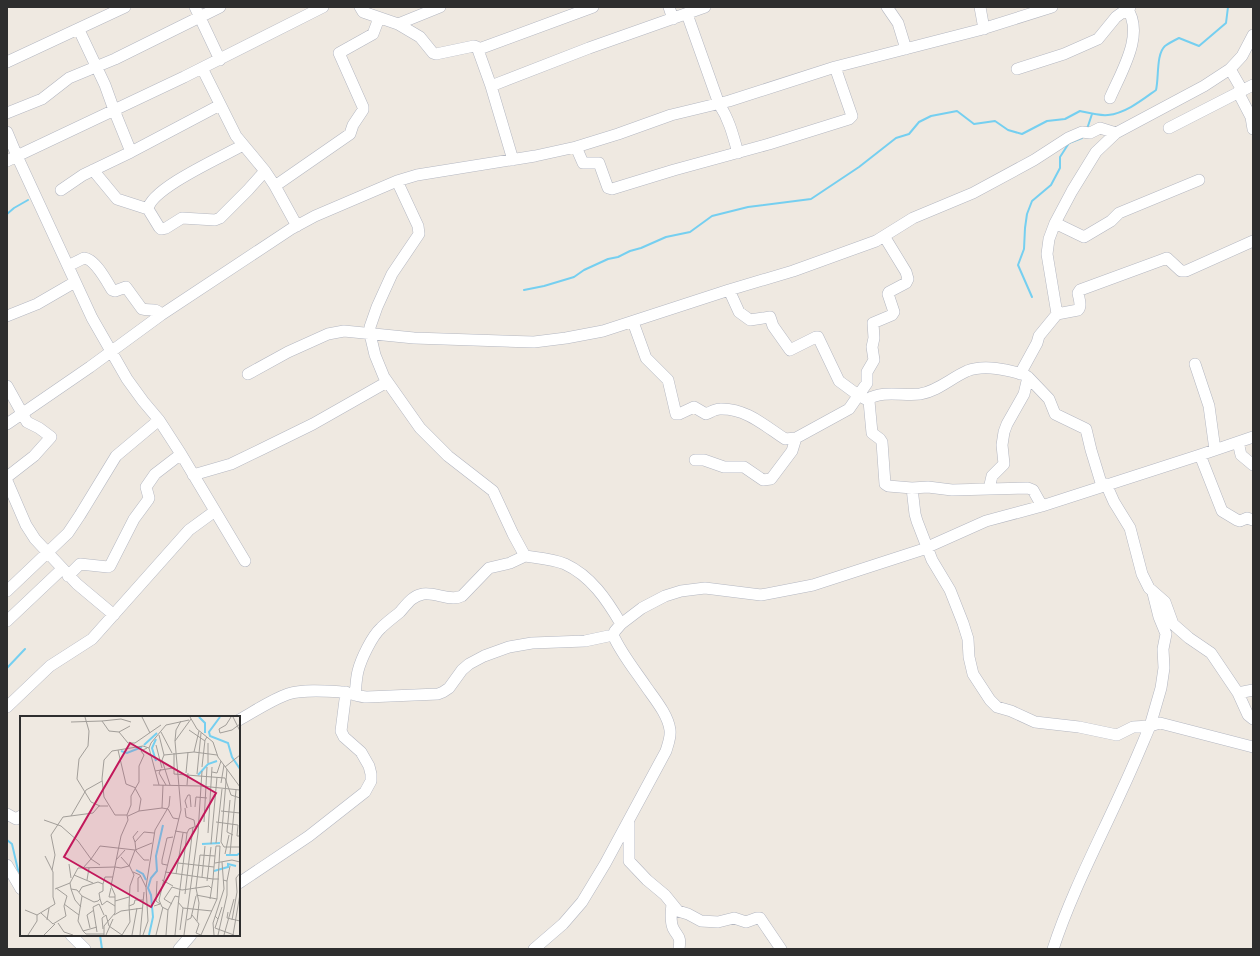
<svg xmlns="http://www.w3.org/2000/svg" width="1260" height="956" font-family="'Fira Sans',sans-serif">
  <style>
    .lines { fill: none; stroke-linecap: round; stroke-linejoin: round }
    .stream { stroke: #75cff0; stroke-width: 2 }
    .minor-casing { stroke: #b4b7c1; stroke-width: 12 }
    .minor { stroke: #fff; stroke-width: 11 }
    .inset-river { fill: none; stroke: #75cff0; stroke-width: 2 }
    .inset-road { fill: none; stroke: #a29e99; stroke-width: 1 }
    .view { fill: #c2185b; fill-opacity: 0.15; stroke: #c2185b; stroke-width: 2 }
    .inset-edge { fill: none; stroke: #2e2e2e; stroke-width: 2 }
  </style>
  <rect width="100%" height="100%" fill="#efe9e1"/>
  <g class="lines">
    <!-- stream -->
    <path class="stream" d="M 1087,129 L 1092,114
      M 7,214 L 14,208 L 28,200
      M 524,290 L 544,286 L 574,277 L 584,270 L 608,259 L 618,257 L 630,251 L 641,248 L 666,237 L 690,232 L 712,216 L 748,207 L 811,199 L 859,167 L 896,138 L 909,134 L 919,122 L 931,116 L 957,111 L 974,124 L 995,121 L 1008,130 L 1022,134 L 1047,121 L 1065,119 L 1080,111 C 1089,113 1099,116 1108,115 C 1126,113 1142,100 1156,90 C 1159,78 1156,54 1165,46 C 1169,43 1175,40 1179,38 L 1199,46 L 1226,23 L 1228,7
      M 1032,297 L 1018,265 L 1024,249 L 1025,228 L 1027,214 L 1032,201 L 1051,185 L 1060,168 L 1060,157 L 1069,143 L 1082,138
      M 7,668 L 25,649
      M 7,840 L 12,844 L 18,870 L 21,875
      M 100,935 L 102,949"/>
    <defs>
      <path id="minor" d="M 195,7 L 220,60
        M 360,7 L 363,12 L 398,24 L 420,37 L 433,53 L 436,54 L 474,46 L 477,47 L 491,86 L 513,160
        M 669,7 L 673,19
        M 887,7 L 898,23 L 906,49
        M 980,7 L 984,29
        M 687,14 L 719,104 C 729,119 733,135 738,153
        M 398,24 L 440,7
        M 79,30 L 105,85 L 114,110 L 131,152 L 220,105
        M 479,49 L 593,7
        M 7,62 L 125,7
        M 202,68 L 236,136 L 265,171 L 275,186 L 297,226
        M 1017,69 L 1064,54 L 1098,39 L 1116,17 L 1130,7
        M 1230,69 L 1242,90
        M 491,86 L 589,48 L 705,7
        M 1238,92 L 1251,117 L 1253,129
        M 1110,98 C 1121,72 1146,33 1126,7
        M 7,113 L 42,99 L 69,78 L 115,59 L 220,7
        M 1169,128 L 1253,85
        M 7,132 L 17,156 L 184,77 L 323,7
        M 243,145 C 224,156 151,188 148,209 L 159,227 L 161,229 L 166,228 L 182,218 L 215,220 L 220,218 L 248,190 L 265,171
        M 576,147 L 583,163 L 599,163 L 608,188 L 612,189 L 674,170 L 769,144 L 849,119 L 852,116 L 835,67
        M 7,161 L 17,156 L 92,318 L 127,379 L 143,401 L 159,420 L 181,454 L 245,561
        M 93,170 L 117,199 L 148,209
        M 397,181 L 418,226 L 419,234 L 392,274 L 377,307 L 370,327 L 370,334 L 375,355 L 384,377 L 420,428 L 448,456 L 493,491 L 513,534 L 525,556 C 538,558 553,559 565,564 C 591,576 607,600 621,624
        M 275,186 L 350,134 L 353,125 L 363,110 L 363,107 L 339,53 L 373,34 L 379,18
        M 61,190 L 83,175 L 131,152
        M 1055,223 L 1084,237 L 1111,221 L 1119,213 L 1199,180
        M 68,266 L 84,258 C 95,259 106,280 112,290 L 115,291 L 126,287 L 142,309 C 149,311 157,307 161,315
        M 729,290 L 739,312 L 750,320 L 770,317 L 773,326 L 790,350 L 816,337 L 818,337 L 839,381 L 858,395 L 869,401 L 872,433 L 880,439 L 882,442 L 885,484 L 888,486 L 912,488 L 915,514 L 917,521 L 932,560 L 950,590 L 963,623 L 968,639 L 969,657 L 973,674 L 990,700 L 997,707 L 1011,711 L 1035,722 L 1079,727 L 1117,735 L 1133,727 L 1150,726 L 1161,688 L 1164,668 L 1163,649 L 1166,634 L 1159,617 L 1153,593
        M 1057,314 L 1047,254 L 1049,239 L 1055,223 L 1072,191 L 1096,152 L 1116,133 L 1204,86 L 1230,69 L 1242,56 L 1253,35
        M 7,316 L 37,304 L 75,282
        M 633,322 L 646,358 L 668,380 L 676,414 L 679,414 L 694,407 L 706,414 C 711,412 715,409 720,409 C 746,408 765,426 785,439 L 796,438 L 849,409 L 867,383 L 867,372 L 874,360 L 872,347 L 874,338 L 873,323 L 892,315 L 894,312 L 888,294 L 889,292 L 906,283 L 908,279 L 906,272 L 884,236
        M 1195,364 L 1209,406 L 1215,450
        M 248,374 L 288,352 L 328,334 L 344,331 L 414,338 L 534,342 L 566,338 L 603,331 L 729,290 L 793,271 L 876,241 L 913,218 L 973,193 L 1034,160 L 1068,138 L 1082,132 L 1090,133 L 1100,128 L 1116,133
        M 1020,374 L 1037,343 L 1039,336 L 1057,314 L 1078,310 C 1082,306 1079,299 1078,293 L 1080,290 L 1167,258 L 1181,271 L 1186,271 L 1253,241
        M 7,386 L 27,422 L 39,428 L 51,437 L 34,456 L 7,477
        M 868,399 C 883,390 903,396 920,394 C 938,391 951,378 967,371 C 985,364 1008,370 1025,375 L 1028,377 L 1049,399 L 1055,414 L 1086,429 L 1091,450 L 1102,486
        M 7,424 L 90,367 L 161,315 L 291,229 L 315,216 L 397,181 L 417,175 L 535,156 L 576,147 L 618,134 L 671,115 L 729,101 L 835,67 L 979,30 L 1052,7
        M 1238,442 L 1241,455 L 1253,465
        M 1200,455 L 1222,511 L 1237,520 L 1240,521 L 1247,518 L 1253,520
        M 695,460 L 704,460 L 724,467 L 744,467 L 763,480 L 771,479 L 792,451 L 796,438
        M 193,475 L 231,464 L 262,449 L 313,424 L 387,382
        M 7,481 L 26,525 L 35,539 L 77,584 L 114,615
        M 1106,484 L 1114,502 L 1130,528 L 1142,574 L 1149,588 L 1165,602 L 1173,624 L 1189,638 L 1211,653 L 1238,693 L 1248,715 L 1253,719
        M 912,488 L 928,487 L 952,490 L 1028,488 L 1033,490 L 1042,506
        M 989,489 L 992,476 L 1004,464 L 1002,445 L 1004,432 L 1007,424 L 1024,394 L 1028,377
        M 68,576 L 80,564 L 108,567 L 110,566 L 134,519 L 148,500 L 149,498 L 146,487 L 155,474 L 181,454
        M 7,591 L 68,533 L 80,515 L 116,456 L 159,420
        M 7,621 L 62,569
        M 1238,693 L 1253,690
        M 355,695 C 356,687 356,679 358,671 C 361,659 372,636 381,628 C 387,622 394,617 400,612 C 407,604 412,596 423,594 C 436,592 450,602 462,596 L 489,568 L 510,563 L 525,556
        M 7,707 L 50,666 L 92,639 L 189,530 L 215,511
        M 239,720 C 255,711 271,700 288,694 C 303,689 327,691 343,692 C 351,693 359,697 367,697 L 438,694 L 443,692 L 449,688 L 462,670 L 469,664 L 484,656 L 509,647 L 532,643 L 585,641 L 613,635
        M 7,814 L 16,819 L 21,816
        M 629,823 L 629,861 L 647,880 L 665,895 L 678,911 L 688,914 L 701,921 L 718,922 L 734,918 L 746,922 L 757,918 L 760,918 L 781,949
        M 7,865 L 21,889
        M 239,883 L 309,836 L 365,792 L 371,781 L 371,774 L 369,766 L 361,752 L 344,737 L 341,731 L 346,692
        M 672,904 C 671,912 670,921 673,928 C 678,938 681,935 679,949
        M 71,935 L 85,949
        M 179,949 L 191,935
        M 534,949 L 563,924 L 582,902 L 605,864 L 666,751 C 668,744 671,737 670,730 C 668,714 653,697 645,685 C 634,669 621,653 613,635 L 615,631 L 621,624 L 642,608 L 665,596 L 681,591 L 705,588 L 761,595 L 813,585 L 921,550 L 986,521 L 1042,506 L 1200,455 L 1253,437
        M 1053,949 C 1071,894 1098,843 1122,790 C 1132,769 1141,747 1150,726 L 1160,723 L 1253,747"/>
    </defs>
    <!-- minor casing -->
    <use href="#minor" class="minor-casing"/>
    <!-- minor -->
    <use href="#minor" class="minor"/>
  </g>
  <!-- overview -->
  <g transform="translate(20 716)">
    <rect width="220" height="220" fill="#efe9e1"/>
    <path class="inset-river" d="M 179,1 L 185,7 L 185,17M 200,1 L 189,16 L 190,20 L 208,27 L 212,41 L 220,53M 136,23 L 132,32 L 136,45M 124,29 L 137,17M 101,35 L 107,37 L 122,31M 178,59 L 188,48 L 197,45M 182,128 L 200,127M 206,139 L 217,139 L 220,137M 116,154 L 123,158 L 126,164M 194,155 L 208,151 L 208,148 L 216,150M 129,219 L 133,201 L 131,179 L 128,172 L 131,162 L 137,155 L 136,140 L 143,109"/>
    <path class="inset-road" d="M 65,1 L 69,15 L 68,30 L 59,43 L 57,63 L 71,86 L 80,90M 122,1 L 130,17M 170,1 L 177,13 L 193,26 L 198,41 L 220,71M 211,1 L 206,9 L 199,13 L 200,17 L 212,14 L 220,8M 213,1 L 220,15M 82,5 L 101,3 L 111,6M 51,6 L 82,5 L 89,15 L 99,16 L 108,27 L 115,27 L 141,9M 169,14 L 185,25M 99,16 L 110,10M 141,16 L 152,37M 139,19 L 144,39M 155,25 L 156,14 L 161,5M 136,29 L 142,52M 98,34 L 106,68 L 116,72M 174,36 L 179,15M 154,37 L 154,58 L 205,62M 188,47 L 188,27M 182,51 L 185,24 L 187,21M 205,51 L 220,39M 141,53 L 139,57 L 146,69M 207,53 L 201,126 L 204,131 L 220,131M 135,55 L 153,52M 192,56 L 197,57 L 201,45M 166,57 L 168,36M 177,58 L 181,17M 205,62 L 211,79 L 220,82M 201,67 L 204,49M 133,69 L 181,70 L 182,55M 139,69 L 129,32 L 131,27 L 146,9 L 169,4M 150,69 L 142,44 L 144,39 L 174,36 L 197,39M 167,69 L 168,57M 115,72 L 121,83 L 119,95M 210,84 L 207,116 L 213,119M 175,91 L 176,81 L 187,82M 142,92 L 143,69M 165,92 L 166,101 L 174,104 L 175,110M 167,92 L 165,85 L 168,79 L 170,79 L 171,91M 201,95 L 220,97M 107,99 L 111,89 L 111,80 L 119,66 L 119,50 L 124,39 L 121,35 L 127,32M 51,100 L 66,74 L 82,65M 108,100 L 119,95 L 142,92 L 148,93 L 153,102 L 159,103M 24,104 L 41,110 L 58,125 L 71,143 L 63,152M 184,106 L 187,51M 196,106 L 218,109 L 217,120 L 220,120M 220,109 L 220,88M 155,115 L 167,117 L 169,113 L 179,109M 188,117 L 192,51M 115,126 L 113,121 L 118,115M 196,127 L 202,73M 191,128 L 197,61M 205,138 L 209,119M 210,138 L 216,74M 101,141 L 109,150M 96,144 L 105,134M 129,144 L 124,144 L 116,135 L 115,126 L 124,116 L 134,117M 158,147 L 194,151 L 195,140M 195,147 L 212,144 L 220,146M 49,148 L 51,162M 80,149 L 71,143 L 80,130 L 115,134 L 132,127M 109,149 L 114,159 L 110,170 L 109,190M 147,149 L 142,148 L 142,144 L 147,122 L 153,121M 95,151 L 101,152 L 109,150 L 115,134M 194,151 L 193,163 L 199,163M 32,154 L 35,139 L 31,119 L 43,101 L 73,97 L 79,90 L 88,90M 113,156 L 120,159 L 126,171 L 128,205 L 123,219M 145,156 L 193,163 L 190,183M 156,158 L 163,117M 54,159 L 73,167M 182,161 L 185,130M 67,164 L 69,152M 142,164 L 153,170M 187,165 L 191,131M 207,165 L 210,150M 83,168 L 85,161 L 93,161M 126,171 L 135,114 L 149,90 L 150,80M 91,172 L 89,181 L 95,181M 35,173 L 50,167M 51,173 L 55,184 L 61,191M 59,176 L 62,171 L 78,166 L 83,168 L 83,175 L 79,177 L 80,183 L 78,185M 118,176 L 118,162 L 121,160M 165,178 L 173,111M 176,179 L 197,183M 62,180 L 74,186 L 78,185M 80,183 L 82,189 L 87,185 L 95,190M 95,185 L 109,181M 158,186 L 163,192 L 192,195M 44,188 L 59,199M 79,188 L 84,199M 152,188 L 144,183 L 152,171 L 162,174 L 176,172 L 179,187 L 177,205M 134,190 L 140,188 L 136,185 L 137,165M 5,194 L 17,199 L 35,188 L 33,181 L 33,156 L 25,140M 148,194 L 142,191 L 139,184 L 161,94 L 155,25 L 171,3M 208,196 L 207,202 L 220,205M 21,197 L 33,208 L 46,200 L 44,190 L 47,180 L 36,172M 86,199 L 89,210 L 102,219M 94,199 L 101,195 L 123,192M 172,199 L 179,208 L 176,217 L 181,219M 195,200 L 198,203 L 195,212 L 214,219M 198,203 L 202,191M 27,204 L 29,192M 167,204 L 171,202 L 176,180M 212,204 L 217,176 L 216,162 L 220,157M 38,207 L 44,216 L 53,219M 70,212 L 67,199 L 74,194M 83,213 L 82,202 L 86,199M 160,214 L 163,192M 63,215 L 77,211M 77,216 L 73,191 L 79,188M 84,218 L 66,218 L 63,215 L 58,205 L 62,180 L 57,174 L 51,173 L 50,167 L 58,152 L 95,151M 8,219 L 17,205 L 17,199M 24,219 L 35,208M 84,219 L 84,210 L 95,197 L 95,179 L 91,170 L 101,120 L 108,104 L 107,99 L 95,99 L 84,81 L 82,63 L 84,44 L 92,35 L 123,30 L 129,32M 86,219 L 93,203M 102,219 L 110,206 L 109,190 L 114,188 L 115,184 L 123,184M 112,219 L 117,192M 120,219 L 124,176M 136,219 L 143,191M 146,219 L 148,194 L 155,180 L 159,181 L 167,117M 155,219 L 159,181M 164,219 L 178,117 L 181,70 L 220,74M 181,219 L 197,183 L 200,130 L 196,130 L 195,140 L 180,139 L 176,172 L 189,170 L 192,173M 194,219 L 193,207 L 204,173 L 202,146M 198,219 L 207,179 L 207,165 L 203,164M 204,219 L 214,183M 213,219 L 220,178"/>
    <path class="view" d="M 110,27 L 196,77 L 131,191 L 44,141 Z"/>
    <rect width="220" height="220" class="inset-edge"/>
  </g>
  <!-- border -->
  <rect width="1260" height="956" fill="none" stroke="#2e2e2e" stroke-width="16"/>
</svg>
